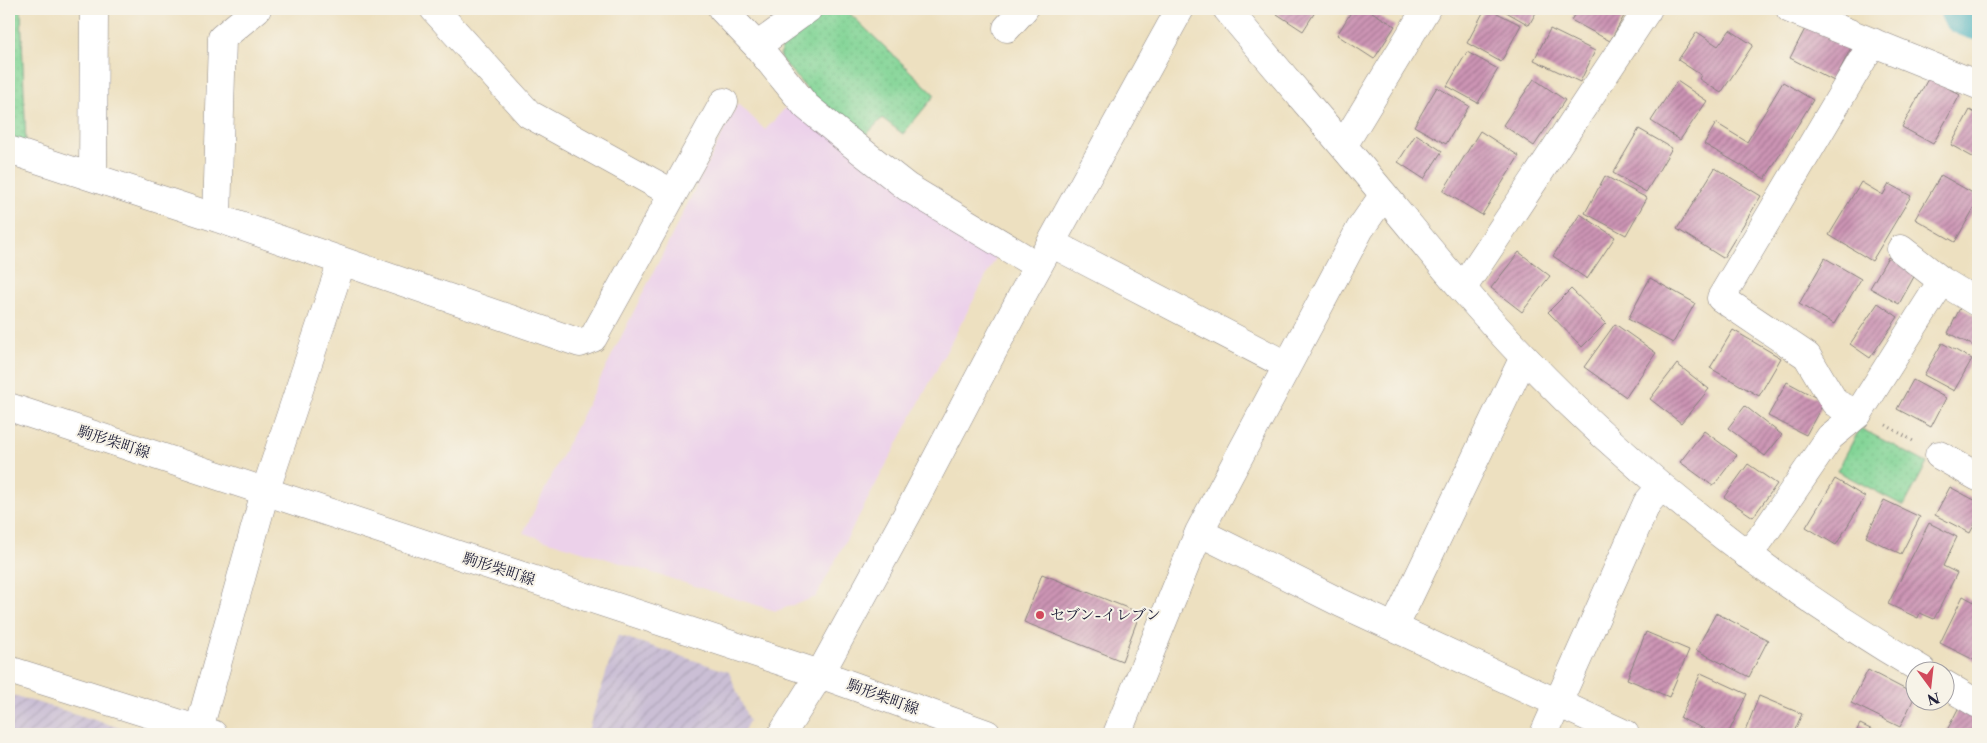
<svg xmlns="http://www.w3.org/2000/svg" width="1987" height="743" font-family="'Libre Caslon Text','Noto Serif JP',serif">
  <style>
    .built { fill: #ecd1ea }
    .industrial { fill: url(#industrial-furrows) }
    .park { fill: url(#park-dots); stroke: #527b68 }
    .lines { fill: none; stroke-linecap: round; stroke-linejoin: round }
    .river { stroke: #3dacba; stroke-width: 55 }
    .building { fill: url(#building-hatch) }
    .minor-casing { stroke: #88817e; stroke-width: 29 }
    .major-casing { stroke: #88817e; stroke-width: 29 }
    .path { stroke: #88817e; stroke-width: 3; stroke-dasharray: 1 4; stroke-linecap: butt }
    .minor { stroke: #fff; stroke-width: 28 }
    .major { stroke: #fff; stroke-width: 28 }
    .poi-dot { fill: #d1495b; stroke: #f7f3e8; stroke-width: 2 }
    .labels { text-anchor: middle; stroke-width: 4; stroke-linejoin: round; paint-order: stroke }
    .street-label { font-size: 15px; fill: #22223b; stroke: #f7f3e8 }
    .poi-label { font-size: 15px; fill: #22223b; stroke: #f7f3e8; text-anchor: start }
  </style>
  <defs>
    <pattern id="industrial-furrows" width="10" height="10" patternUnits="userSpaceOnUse" patternTransform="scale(1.25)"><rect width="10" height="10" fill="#cbbfd5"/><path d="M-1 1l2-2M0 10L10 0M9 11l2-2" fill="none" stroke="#aea4b8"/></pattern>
    <pattern id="park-dots" width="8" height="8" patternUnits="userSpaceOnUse" patternTransform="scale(1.25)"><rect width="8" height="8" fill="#81d495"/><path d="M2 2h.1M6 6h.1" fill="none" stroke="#6fb681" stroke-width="1.8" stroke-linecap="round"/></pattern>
    <pattern id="building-hatch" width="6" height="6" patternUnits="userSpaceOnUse" patternTransform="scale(1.25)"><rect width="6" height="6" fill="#cc94b4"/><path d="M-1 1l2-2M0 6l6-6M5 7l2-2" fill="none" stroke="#a57894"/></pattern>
  </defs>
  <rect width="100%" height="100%" fill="#f7f3e8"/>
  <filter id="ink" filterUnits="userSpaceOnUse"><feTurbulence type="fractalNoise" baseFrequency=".02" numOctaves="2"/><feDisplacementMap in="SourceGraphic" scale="10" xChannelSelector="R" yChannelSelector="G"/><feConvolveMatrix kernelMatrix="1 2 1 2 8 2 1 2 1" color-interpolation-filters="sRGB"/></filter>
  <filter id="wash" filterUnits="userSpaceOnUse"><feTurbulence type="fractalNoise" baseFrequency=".0096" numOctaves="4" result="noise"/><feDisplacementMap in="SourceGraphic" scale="20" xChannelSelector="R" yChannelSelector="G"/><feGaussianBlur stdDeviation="1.12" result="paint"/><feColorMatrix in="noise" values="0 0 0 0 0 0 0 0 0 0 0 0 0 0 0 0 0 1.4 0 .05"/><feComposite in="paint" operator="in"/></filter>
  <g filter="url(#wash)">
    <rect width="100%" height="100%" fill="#ede0c0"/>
    <!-- built -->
    <path class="built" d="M 738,103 L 765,130 L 788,105 L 999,252 L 816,597 L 776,611 L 523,533 Z"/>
    <!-- industrial -->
    <path class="industrial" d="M 618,635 L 729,672 L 749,721 L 742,734 L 587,734 Z
      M 9,694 L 79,715 L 139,734 L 9,734 Z"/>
    <!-- park -->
    <path class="park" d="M 19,9 L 21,9 L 26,146 L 9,140 L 9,18 Z
      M 834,9 L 845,9 L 935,95 L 903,134 L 882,118 L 866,135 L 810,93 L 780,58 L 781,42 Z
      M 1860,428 L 1927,463 L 1904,506 L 1837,471 Z"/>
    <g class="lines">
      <!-- river -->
      <path class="river" d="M 1967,9 L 1978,13"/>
    </g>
    <g id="blocks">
      <!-- building -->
      <path class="building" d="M 1281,9 L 1317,9 L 1303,31 L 1277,14 Z
        M 1353,9 L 1367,9 L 1395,26 L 1374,59 L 1337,35 Z
        M 1485,9 L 1489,9 L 1521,25 L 1501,62 L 1467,43 Z
        M 1501,9 L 1538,9 L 1529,25 Z
        M 1578,9 L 1628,9 L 1610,41 L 1571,20 Z
        M 1807,25 L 1851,48 L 1834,81 L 1790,58 Z
        M 1550,29 L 1595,51 L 1580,82 L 1534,60 Z
        M 1730,30 L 1753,45 L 1721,93 L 1699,79 L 1701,75 L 1678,60 L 1697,32 L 1718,46 Z
        M 1467,52 L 1498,69 L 1478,103 L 1447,86 Z
        M 1929,77 L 1960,95 L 1933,144 L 1902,127 Z
        M 1534,79 L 1565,100 L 1534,146 L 1503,125 Z
        M 1677,81 L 1707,101 L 1680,140 L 1651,121 Z
        M 1783,82 L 1813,100 L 1765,179 L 1704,144 L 1716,123 L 1747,142 Z
        M 1437,87 L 1469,106 L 1446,144 L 1414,126 Z
        M 1970,110 L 1978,115 L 1978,160 L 1951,145 Z
        M 1639,129 L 1672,148 L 1646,192 L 1613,173 Z
        M 1480,131 L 1519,156 L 1482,215 L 1443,191 Z
        M 1416,134 L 1442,151 L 1424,179 L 1398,162 Z
        M 1715,168 L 1761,196 L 1723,258 L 1677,229 Z
        M 1941,175 L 1978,196 L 1978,201 L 1955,242 L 1915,219 Z
        M 1605,176 L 1647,198 L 1626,235 L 1585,213 Z
        M 1861,182 L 1883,195 L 1889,184 L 1911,196 L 1872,261 L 1829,235 Z
        M 1580,214 L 1615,237 L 1587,279 L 1553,256 Z
        M 1519,252 L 1550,276 L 1522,312 L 1491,288 Z
        M 1888,257 L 1916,273 L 1899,304 L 1870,288 Z
        M 1825,258 L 1861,279 L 1834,324 L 1799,304 Z
        M 1650,278 L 1695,303 L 1673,343 L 1628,319 Z
        M 1571,289 L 1606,323 L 1582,347 L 1548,312 Z
        M 1878,303 L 1898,317 L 1870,358 L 1850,344 Z
        M 1960,308 L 1978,317 L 1978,348 L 1948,333 Z
        M 1615,324 L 1656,353 L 1626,397 L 1584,367 Z
        M 1733,330 L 1781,358 L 1759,396 L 1710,368 Z
        M 1942,343 L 1972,359 L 1954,391 L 1924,375 Z
        M 1677,364 L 1709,389 L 1681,423 L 1650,399 Z
        M 1913,380 L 1946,398 L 1931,427 L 1897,409 Z
        M 1787,382 L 1824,402 L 1806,435 L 1768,416 Z
        M 1745,406 L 1782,435 L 1765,456 L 1728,428 Z
        M 1704,431 L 1737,455 L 1713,486 L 1680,462 Z
        M 1748,464 L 1777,484 L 1753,517 L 1724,497 Z
        M 1835,479 L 1865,497 L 1836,545 L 1806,527 Z
        M 1950,487 L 1978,502 L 1978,518 L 1970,533 L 1935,515 Z
        M 1884,500 L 1920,517 L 1901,554 L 1866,537 Z
        M 1929,523 L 1957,537 L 1943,566 L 1957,573 L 1934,619 L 1920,613 L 1918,618 L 1888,604 Z
        M 1042,574 L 1140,613 L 1122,661 L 1024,622 Z
        M 1963,596 L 1978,604 L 1978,662 L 1940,643 Z
        M 1716,613 L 1768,640 L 1749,677 L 1696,650 Z
        M 1646,632 L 1689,650 L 1669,697 L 1627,679 Z
        M 1868,670 L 1914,694 L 1914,698 L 1900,727 L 1851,703 Z
        M 1701,673 L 1747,694 L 1728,734 L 1715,734 L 1680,718 Z
        M 1759,696 L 1802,714 L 1793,734 L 1744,734 Z
        M 1959,707 L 1978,717 L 1978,734 L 1945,734 Z
        M 1860,724 L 1881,734 L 1855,734 Z"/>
    </g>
  </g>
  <g filter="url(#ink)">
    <use href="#blocks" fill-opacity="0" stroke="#88817e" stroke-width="1"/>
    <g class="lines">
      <defs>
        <path id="minor" d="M 434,9 L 529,114 L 672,193
          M 722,9 L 757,46 L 806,106 L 846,139 L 907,187 L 1038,266
          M 1227,9 C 1265,55 1304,100 1343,146 C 1403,216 1459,289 1523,356 C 1640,479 1776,584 1922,670
          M 1790,9 L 1978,85
          M 1007,28 L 1024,9
          M 757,46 L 808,9
          M 1343,146 L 1426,9
          M 9,150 L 217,218 L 580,343 L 593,338 L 724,102
          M 93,177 L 94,9
          M 217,218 L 222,38 L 257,9
          M 1051,243 L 1286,365
          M 1901,249 L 1942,281 L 1978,303
          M 1462,289 L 1648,9
          M 1858,414 L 1835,403 L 1807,356 L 1721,298 L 1873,42
          M 1939,455 L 1978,477
          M 1199,532 L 1341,603 L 1625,734
          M 1747,555 L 1761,538 L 1830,437 L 1858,414 L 1942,281
          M 1395,626 L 1524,357
          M 9,670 L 213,734
          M 1944,684 L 1978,704
          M 199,729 L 265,492 L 342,261
          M 782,734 L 820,674 L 909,511 L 1025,290 L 1180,9
          M 1117,734 L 1199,532 L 1360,229 L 1383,196
          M 1544,734 L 1647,503 L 1661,487"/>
        <path id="major" d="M 9,407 L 820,674 L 987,734"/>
      </defs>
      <!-- minor casing -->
      <use href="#minor" class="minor-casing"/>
      <!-- major casing -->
      <use href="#major" class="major-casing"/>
      <!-- path -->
      <path class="path" d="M 1886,425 L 1915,442"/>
      <!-- minor -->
      <use href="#minor" class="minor"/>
      <!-- major -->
      <use href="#major" class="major"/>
    </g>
  </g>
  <!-- markers -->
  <circle class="poi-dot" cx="1040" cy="615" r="5"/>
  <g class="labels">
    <!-- street labels -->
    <g class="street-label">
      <text transform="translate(114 442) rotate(18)" y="5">駒形柴町線</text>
      <text transform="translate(499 569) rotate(18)" y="5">駒形柴町線</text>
      <text transform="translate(883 697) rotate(20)" y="5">駒形柴町線</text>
    </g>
    <!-- poi labels -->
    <g class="poi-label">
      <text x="1050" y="620">セブン-イレブン</text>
    </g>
  </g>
  <!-- margin -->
  <rect width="1987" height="743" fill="none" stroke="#f7f3e8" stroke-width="30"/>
  <!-- north arrow -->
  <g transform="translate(1930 686) rotate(165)"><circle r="24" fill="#f7f3e8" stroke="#a29fa3"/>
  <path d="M0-4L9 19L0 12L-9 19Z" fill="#d1495b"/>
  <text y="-8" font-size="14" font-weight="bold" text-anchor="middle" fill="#22223b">N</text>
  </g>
</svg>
